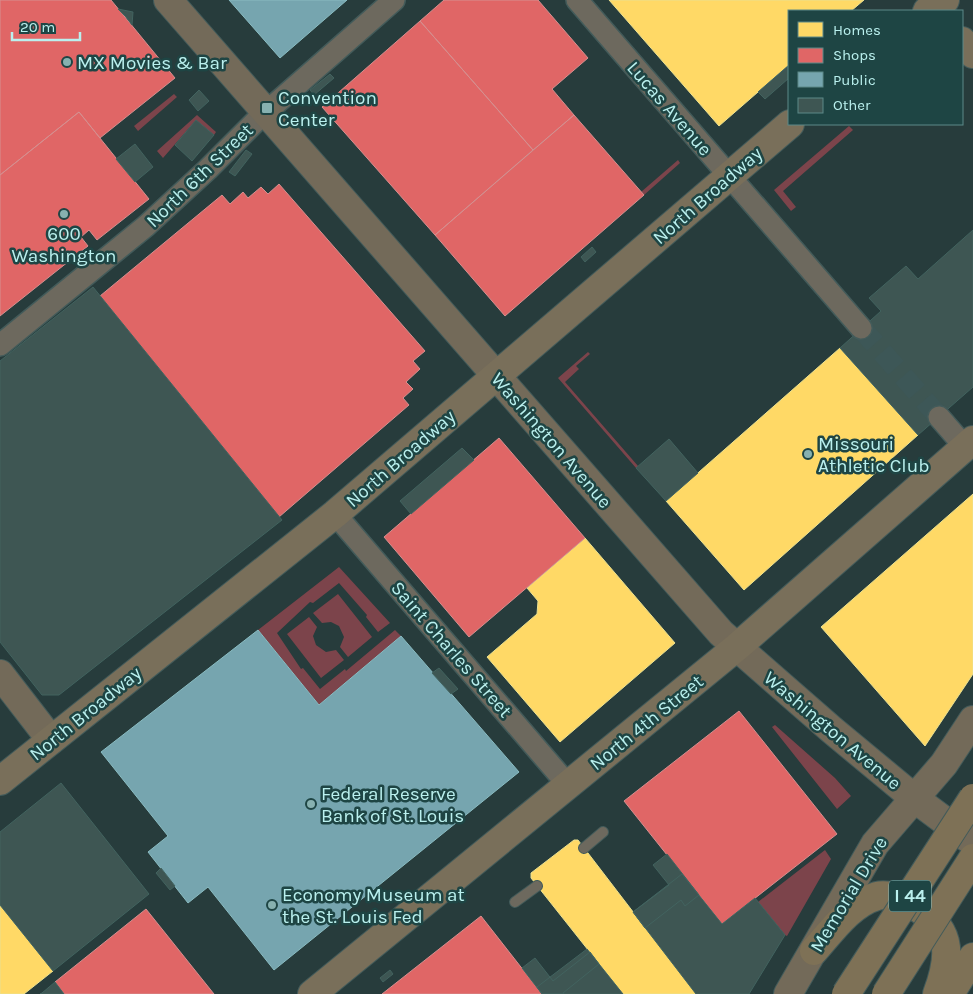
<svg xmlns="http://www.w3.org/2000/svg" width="973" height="994" font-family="Karla,sans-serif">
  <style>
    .green { fill: #7c444b }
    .homes { fill: #ffd966; stroke: #eae08f }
    .shops { fill: #e06666; stroke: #d58f8f }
    .public { fill: #76a5af; stroke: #8abcc2 }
    .building { fill: #3e5653; stroke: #42635f }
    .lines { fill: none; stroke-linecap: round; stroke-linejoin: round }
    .street-tunnel { stroke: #3d5757; stroke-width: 21; stroke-dasharray: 21 11; stroke-linecap: butt }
    .lane-casing { stroke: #435b5a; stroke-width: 12 }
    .street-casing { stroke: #435b5a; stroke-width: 24 }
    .secondary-casing { stroke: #435b5a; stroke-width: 30 }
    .primary-casing { stroke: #435b5a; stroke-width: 30 }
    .highway-casing { stroke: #435b5a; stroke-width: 30 }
    .lane { stroke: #6d695e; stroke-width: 10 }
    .street { stroke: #6d695e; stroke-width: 21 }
    .secondary { stroke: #736a59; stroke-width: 28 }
    .primary { stroke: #796f5a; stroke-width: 28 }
    .highway { stroke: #7e7156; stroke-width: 28 }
    .highway-bridge-casing { stroke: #435b5a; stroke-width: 30; stroke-linecap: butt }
    .highway-bridge { stroke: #7e7156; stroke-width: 28 }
    .poi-dot { fill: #87b1b0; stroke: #1e4544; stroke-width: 2 }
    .labels { text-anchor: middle; stroke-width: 5; stroke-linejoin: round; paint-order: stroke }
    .shield { fill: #1e4544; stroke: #8bbdbb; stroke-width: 1 }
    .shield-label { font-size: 18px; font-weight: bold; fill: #baf0ee }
    .poi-label { font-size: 19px; fill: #baf0ee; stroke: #1e4544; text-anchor: start }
    .street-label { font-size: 19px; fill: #baf0ee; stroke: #1e4544 }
  </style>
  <rect width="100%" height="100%" fill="#273c3c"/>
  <!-- green -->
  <path class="green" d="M 174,94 L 177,97 L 138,131 L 134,126 Z
    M 197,115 L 216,132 L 214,135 L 196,120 L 163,158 L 157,151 Z
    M 849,126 L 853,130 L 783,191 L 796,207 L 791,211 L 774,190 Z
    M 678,160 L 680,163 L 644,195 L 641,192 Z
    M 588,352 L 590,354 L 576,366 L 579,369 L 565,382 L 638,466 L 636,468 L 558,378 Z
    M 339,567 L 390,623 L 378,632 L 366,617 L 367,615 L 339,583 L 313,603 L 310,602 L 277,633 L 301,669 L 303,668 L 320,689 L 345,669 L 346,671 L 395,630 L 401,636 L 319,705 L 258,630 Z
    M 338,594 L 372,637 L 348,657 L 340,647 L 344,637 L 339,626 L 331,622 L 322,623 L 313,613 Z
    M 309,617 L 317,627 L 313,636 L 316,645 L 326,652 L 336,650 L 344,660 L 321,678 L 287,634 Z
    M 775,725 L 835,778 L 851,796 L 837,809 L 772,727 Z
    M 825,850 L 831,859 L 787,936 L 785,935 L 758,902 Z"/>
  <!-- homes -->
  <path class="homes" d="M 609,0 L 864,0 L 851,11 L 789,11 L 789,65 L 719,126 Z
    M 840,348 L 918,435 L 744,590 L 666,501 Z
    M 973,494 L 973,674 L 925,746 L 821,627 Z
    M 585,538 L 675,643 L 560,742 L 487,657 L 537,614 L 538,601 L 527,588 Z
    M 574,840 L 578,840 L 696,994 L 623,994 L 531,878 L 531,873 Z
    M 0,905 L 53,971 L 24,994 L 0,994 Z"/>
  <!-- shops -->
  <path class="shops" d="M 0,0 L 111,0 L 175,78 L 100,138 L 79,112 L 0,175 Z
    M 444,0 L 538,0 L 588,58 L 552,89 L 574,115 L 533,150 L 420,21 Z
    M 420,21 L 533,150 L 435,235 L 322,107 Z
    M 79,112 L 149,199 L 97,240 L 89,230 L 81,237 L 88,246 L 0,316 L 0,175 Z
    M 574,115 L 644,195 L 505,316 L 435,235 Z
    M 279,184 L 425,351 L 413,361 L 420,369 L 406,382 L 413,389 L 403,398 L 409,405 L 279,517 L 100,296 L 222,195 L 230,204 L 243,192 L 248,198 L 261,187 L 268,194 Z
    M 499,438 L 585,538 L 469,637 L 384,537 Z
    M 739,711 L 837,834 L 722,924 L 624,801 Z
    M 146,909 L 214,994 L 64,994 L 55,982 Z
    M 481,916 L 542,994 L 382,994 Z"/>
  <!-- public -->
  <path class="public" d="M 229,0 L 347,0 L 280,58 Z
    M 258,630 L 319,705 L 401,636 L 519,772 L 274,970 L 208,887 L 188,903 L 148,852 L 168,836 L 101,752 Z"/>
  <!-- building -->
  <path class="building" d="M 118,9 L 133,12 L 132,25 L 126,17 Z
    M 789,65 L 789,78 L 765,99 L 758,92 Z
    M 330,74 L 334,78 L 314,95 L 310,90 Z
    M 199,90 L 209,101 L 198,111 L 189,100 Z
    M 196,120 L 214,135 L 192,161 L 175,145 Z
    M 135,144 L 153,167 L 135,182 L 116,159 Z
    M 246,150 L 252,154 L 235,176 L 229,172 Z
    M 973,230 L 973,387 L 918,435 L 840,348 L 881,311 L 869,298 L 906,266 L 918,279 Z
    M 592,247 L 596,252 L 585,262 L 581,257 Z
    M 93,287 L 282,520 L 59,695 L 42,695 L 0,642 L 0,361 Z
    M 669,439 L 698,473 L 666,501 L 636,468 Z
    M 462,448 L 474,460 L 411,514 L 400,501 Z
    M 439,668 L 458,689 L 451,694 L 432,673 Z
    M 61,783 L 149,894 L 53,971 L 0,905 L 0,832 Z
    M 667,854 L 699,895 L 685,906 L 681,900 L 645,928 L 633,912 L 669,885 L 653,865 Z
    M 161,868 L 175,886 L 170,890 L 156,873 Z
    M 682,874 L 722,924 L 755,898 L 785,935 L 749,994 L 696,994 L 633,912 Z
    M 587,949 L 623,994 L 542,994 L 537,987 Z
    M 590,952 L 599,964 L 563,993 L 564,994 L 542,994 L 522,968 L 535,958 L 553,981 Z
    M 390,970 L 393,974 L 383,982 L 380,978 Z
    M 55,982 L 64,994 L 40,994 L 42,993 Z"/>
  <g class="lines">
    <!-- street-tunnel -->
    <path class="street-tunnel" d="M 861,328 L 939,417"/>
    <defs>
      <path id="lane" d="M 584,848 L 603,832
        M 515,902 L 537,886"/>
      <path id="street" d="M 577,0 L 861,328
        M 0,345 L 146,226 L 208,169 L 257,120 L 394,0
        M 939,417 L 965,447
        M 335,514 L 568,785"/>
      <path id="secondary" d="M 168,0 L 721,633 L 832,730 L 914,798 L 973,842
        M 0,674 L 51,740
        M 788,994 L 875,844 L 944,764 L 973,720"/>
      <path id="primary" d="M 927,11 L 945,0
        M 962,41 L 973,54
        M 0,781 L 335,514 L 790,124
        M 312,994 L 737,647 L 973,440"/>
      <path id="highway" d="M 814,951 C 831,932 850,904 877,896 C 888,893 900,898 910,903 C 951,927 953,951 937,994
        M 950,994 L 973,957"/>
    </defs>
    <!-- lane casing -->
    <use href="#lane" class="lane-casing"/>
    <!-- street casing -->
    <use href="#street" class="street-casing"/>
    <!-- secondary casing -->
    <use href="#secondary" class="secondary-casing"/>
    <!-- primary casing -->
    <use href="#primary" class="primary-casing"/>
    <!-- highway casing -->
    <use href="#highway" class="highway-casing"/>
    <!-- lane -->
    <use href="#lane" class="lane"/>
    <!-- street -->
    <use href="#street" class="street"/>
    <!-- secondary -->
    <use href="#secondary" class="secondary"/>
    <!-- primary -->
    <use href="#primary" class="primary"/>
    <!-- highway -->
    <use href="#highway" class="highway"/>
    <defs>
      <path id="highway-bridge" d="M 846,994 L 973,798
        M 886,994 L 973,858"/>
    </defs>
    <!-- highway-bridge casing -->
    <use href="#highway-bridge" class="highway-bridge-casing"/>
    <!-- highway-bridge -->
    <use href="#highway-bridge" class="highway-bridge"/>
  </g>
  <!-- markers -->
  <g class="poi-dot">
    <circle cx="67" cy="62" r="5"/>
    <rect x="261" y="102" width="12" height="12" rx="2.5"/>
    <circle cx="64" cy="214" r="5"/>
    <circle cx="808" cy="454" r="5"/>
    <circle cx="311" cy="804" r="5"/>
    <circle cx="272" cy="905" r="5"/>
  </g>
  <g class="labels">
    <!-- shield labels -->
    <rect class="shield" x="889" y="880.5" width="42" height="31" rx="4"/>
    <g class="shield-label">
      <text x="910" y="902">I 44</text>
    </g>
    <!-- poi labels -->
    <g class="poi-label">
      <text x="77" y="69">MX Movies &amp; Bar</text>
      <text x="278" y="104">Convention<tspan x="278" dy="22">Center</tspan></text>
      <text x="64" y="240" text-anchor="middle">600<tspan x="64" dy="22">Washington</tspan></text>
      <text x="818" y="450">Missouri<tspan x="818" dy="22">Athletic Club</tspan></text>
      <text x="321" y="800">Federal Reserve<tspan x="321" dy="22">Bank of St. Louis</tspan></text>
      <text x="282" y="901">Economy Museum at<tspan x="282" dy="22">the St. Louis Fed</tspan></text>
    </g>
    <!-- street labels -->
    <g class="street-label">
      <text transform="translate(670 108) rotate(49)" y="7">Lucas Avenue</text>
      <text transform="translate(199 175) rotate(-44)" y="7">North 6th Street</text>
      <text transform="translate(707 195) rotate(-41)" y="7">North Broadway</text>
      <text transform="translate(552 440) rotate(49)" y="7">Washington Avenue</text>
      <text transform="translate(400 458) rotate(-41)" y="7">North Broadway</text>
      <text transform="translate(452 649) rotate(49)" y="7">Saint Charles Street</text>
      <text transform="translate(85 713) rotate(-39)" y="7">North Broadway</text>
      <text transform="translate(646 722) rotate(-39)" y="7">North 4th Street</text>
      <text transform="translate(833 730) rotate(40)" y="7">Washington Avenue</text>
      <text transform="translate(848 894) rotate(-59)" y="7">Memorial Drive</text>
    </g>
  </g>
  <!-- legend -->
  <rect x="788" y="10" width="175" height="115" fill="#1e4544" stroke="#5c8988"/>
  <rect x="798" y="22" width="25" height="15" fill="#ffd966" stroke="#5c8988"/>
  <text x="833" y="35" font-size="15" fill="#baf0ee">Homes</text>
  <rect x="798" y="48" width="25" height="15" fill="#e06666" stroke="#5c8988"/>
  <text x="833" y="60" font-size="15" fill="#baf0ee">Shops</text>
  <rect x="798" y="72" width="25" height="15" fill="#76a5af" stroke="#5c8988"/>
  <text x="833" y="85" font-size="15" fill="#baf0ee">Public</text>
  <rect x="798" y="98" width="25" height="15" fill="#3e5653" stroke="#5c8988"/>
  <text x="833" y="110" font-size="15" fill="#baf0ee">Other</text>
  <!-- scale -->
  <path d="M12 32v8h68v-8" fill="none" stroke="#baf0ee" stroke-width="2.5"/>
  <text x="20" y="32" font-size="15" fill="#baf0ee" stroke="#1e4544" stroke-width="4" paint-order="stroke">20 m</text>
</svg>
